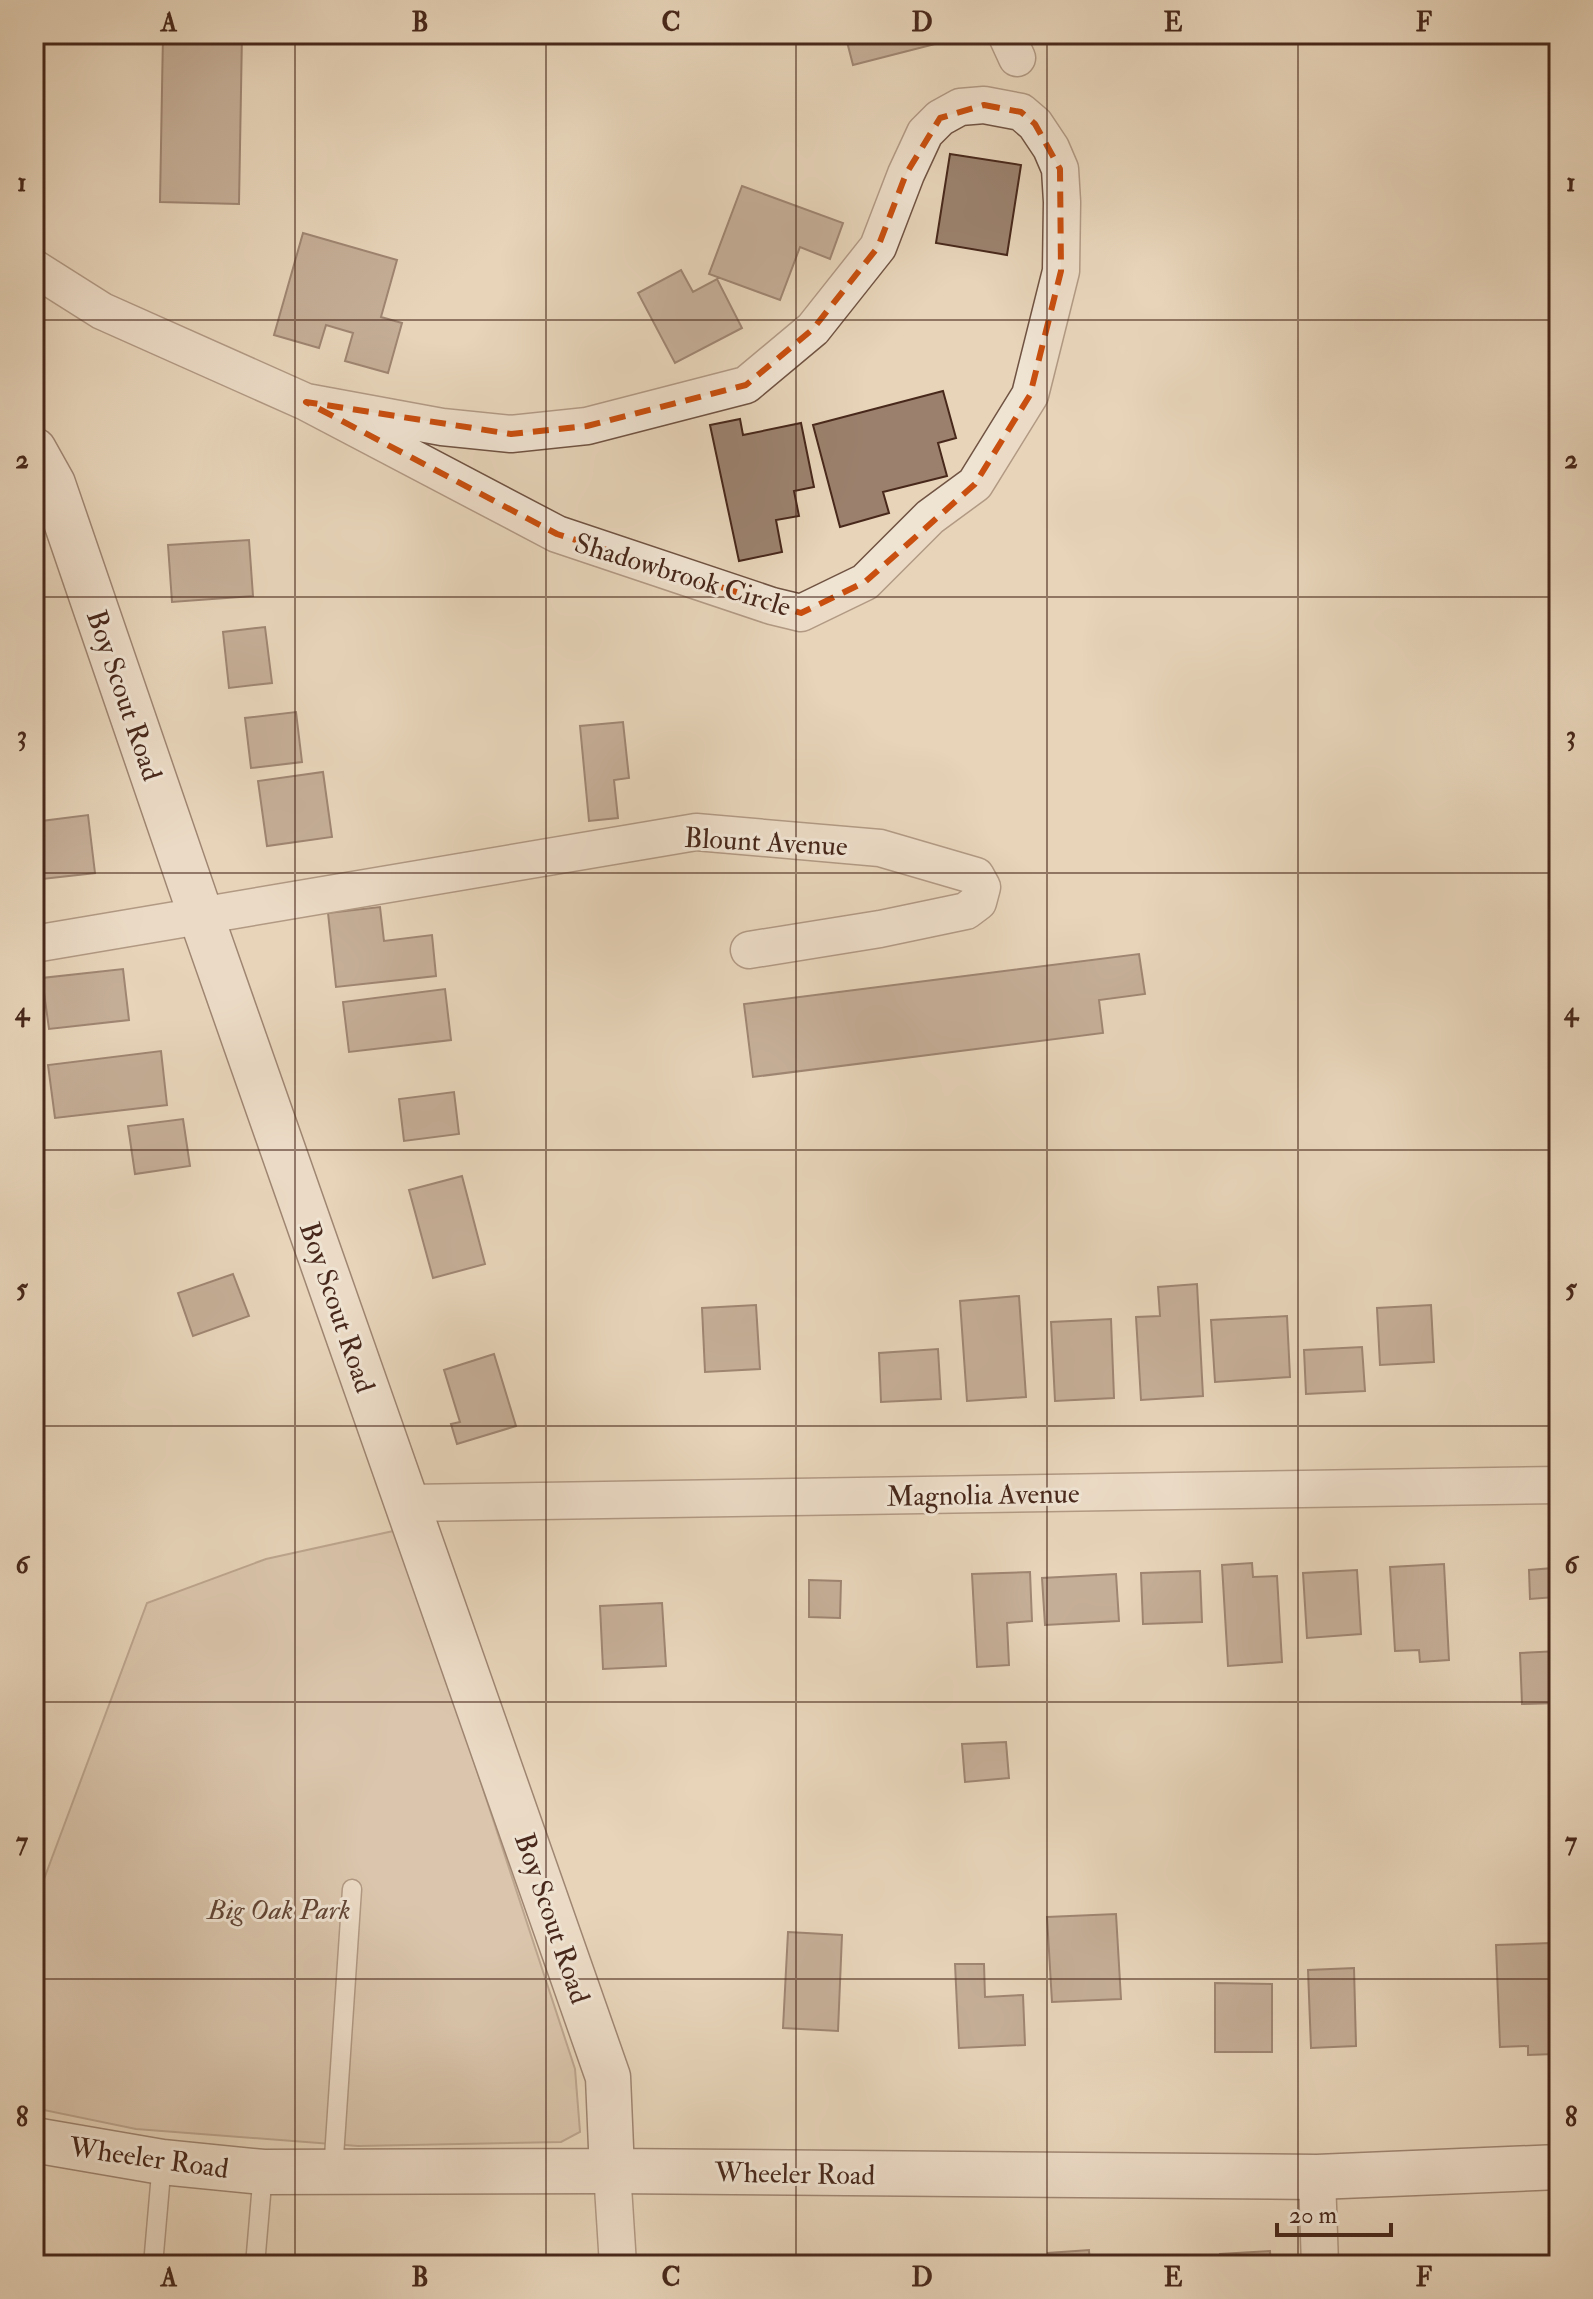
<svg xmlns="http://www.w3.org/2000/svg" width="1593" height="2299" font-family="'IM FELL Double Pica',serif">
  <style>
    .green { fill: #ccb79e; stroke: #8a705c; stroke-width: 2 }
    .building { fill: #9b816d; stroke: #48281b; stroke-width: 2 }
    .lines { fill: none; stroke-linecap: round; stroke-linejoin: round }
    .lane-casing { stroke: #705342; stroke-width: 21 }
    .street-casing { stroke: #705342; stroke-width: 39 }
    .secondary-casing { stroke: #48281b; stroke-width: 47 }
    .lane { stroke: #efe3d2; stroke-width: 18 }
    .street { stroke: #efe3d2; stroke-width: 36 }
    .secondary { stroke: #efe3d2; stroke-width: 44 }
    .marked { fill: none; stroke: #c84f0f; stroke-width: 6; stroke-dasharray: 16 10; stroke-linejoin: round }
    .grid { fill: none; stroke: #48281b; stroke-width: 2; stroke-opacity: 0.55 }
    .labels { text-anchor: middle; stroke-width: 6; stroke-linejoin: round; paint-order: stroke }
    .street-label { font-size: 28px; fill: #48281b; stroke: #efe3d2 }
    .park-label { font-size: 28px; font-style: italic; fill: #624535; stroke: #efe3d2 }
    .neatline { fill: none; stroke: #48281b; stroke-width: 3 }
    .grid-label { font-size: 26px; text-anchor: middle; font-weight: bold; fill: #48281b }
  </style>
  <rect width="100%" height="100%" fill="#e7d4b9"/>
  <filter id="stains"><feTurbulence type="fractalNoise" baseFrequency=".0025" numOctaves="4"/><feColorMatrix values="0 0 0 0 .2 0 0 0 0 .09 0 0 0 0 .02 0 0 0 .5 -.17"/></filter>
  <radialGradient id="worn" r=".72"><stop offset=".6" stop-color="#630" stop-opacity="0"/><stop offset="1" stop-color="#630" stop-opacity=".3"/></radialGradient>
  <!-- green -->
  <path class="green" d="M 398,1530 L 575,2069 L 580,2132 L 561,2142 L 358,2146 L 136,2129 L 34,2108 L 34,1906 L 147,1603 L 266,1559 Z"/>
  <!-- building -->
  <path class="building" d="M 163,34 L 242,34 L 239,204 L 160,202 Z
    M 845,34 L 933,34 L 935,44 L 853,65 Z
    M 950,154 L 1021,165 L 1007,255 L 936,243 Z
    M 742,186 L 843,223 L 830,259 L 800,247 L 780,300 L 709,274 Z
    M 303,233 L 397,260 L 381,317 L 402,323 L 388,373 L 345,361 L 353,333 L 326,325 L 319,348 L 274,335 Z
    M 681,270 L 693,292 L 717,279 L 742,328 L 675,363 L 638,293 Z
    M 943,391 L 956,438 L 938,443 L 947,476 L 883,492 L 889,513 L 840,527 L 813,425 Z
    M 740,419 L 743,435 L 801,423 L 814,487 L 794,491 L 799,516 L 776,520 L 782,552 L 739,561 L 710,425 Z
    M 249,540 L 253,596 L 172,602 L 168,545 Z
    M 265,627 L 272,683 L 229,688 L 223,632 Z
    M 296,712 L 302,762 L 251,768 L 245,718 Z
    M 623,722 L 629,778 L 614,780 L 618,818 L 589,821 L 580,726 Z
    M 323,772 L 332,837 L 267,846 L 258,781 Z
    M 88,815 L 95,873 L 34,880 L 34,822 Z
    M 380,907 L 384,941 L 432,935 L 436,976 L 336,987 L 328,913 Z
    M 1139,954 L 1145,994 L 1099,1000 L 1103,1033 L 753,1077 L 744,1004 Z
    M 123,969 L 129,1020 L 49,1029 L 42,978 Z
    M 445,989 L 451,1040 L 349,1052 L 343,1002 Z
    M 161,1051 L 167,1105 L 55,1118 L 48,1065 Z
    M 454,1092 L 459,1134 L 404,1141 L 399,1099 Z
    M 183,1119 L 190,1166 L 135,1174 L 128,1126 Z
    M 462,1176 L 485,1264 L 433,1278 L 409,1190 Z
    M 233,1274 L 249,1316 L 193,1336 L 178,1293 Z
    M 1197,1284 L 1203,1396 L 1141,1400 L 1136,1317 L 1160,1316 L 1158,1287 Z
    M 1019,1296 L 1026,1397 L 967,1401 L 960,1301 Z
    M 756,1305 L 760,1369 L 705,1372 L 702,1308 Z
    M 1431,1305 L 1434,1362 L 1380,1365 L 1377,1308 Z
    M 1287,1316 L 1290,1377 L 1215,1382 L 1211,1320 Z
    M 1111,1319 L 1114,1398 L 1055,1401 L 1051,1322 Z
    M 1362,1347 L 1365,1391 L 1306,1394 L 1304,1350 Z
    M 938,1349 L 941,1399 L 881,1402 L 879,1353 Z
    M 494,1354 L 516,1426 L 457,1444 L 451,1424 L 460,1422 L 444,1370 Z
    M 1559,1555 L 1559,1649 L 1558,1649 L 1555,1597 L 1530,1599 L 1529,1570 L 1553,1568 L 1552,1556 Z
    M 1252,1563 L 1253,1577 L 1277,1576 L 1282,1662 L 1228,1666 L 1222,1565 Z
    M 1444,1564 L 1449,1660 L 1420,1662 L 1419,1650 L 1395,1651 L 1390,1567 Z
    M 1357,1570 L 1361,1634 L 1307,1638 L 1303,1573 Z
    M 1200,1571 L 1202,1622 L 1143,1624 L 1141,1573 Z
    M 1030,1572 L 1032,1621 L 1007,1623 L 1009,1665 L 977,1667 L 972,1574 Z
    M 1116,1574 L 1119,1621 L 1045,1625 L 1042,1578 Z
    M 809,1580 L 841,1581 L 840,1618 L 809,1617 Z
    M 662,1603 L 666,1666 L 603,1669 L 600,1606 Z
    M 1559,1651 L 1559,1703 L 1522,1704 L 1520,1653 Z
    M 1006,1742 L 1009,1778 L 965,1782 L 962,1744 Z
    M 1116,1914 L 1121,1999 L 1052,2002 L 1047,1917 Z
    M 788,1932 L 842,1935 L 838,2031 L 783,2028 Z
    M 1550,1943 L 1554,2054 L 1528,2055 L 1528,2046 L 1500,2047 L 1496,1945 Z
    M 955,1964 L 984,1964 L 985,1997 L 1023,1995 L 1025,2045 L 959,2048 Z
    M 1354,1968 L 1356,2046 L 1311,2048 L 1308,1970 Z
    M 1215,1983 L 1272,1984 L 1272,2052 L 1215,2052 Z
    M 1089,2250 L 1090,2265 L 1048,2265 L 1048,2253 Z
    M 1270,2251 L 1271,2265 L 1221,2265 L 1220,2254 Z
    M 1181,2255 L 1182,2265 L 1136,2265 L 1136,2257 Z
    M 763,2259 L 810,2260 L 809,2265 L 763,2265 Z"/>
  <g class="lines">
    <defs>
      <path id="lane" d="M 333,2172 L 352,1889
        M 153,2265 L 162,2162
        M 255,2265 L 263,2172"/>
      <path id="street" d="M 1006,34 L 1017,58
        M 34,268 L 102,311 L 306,402 L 557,534 L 772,606 L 801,613 L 865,582 L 930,517 L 975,484 L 1030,395 L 1061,271 L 1062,202 L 1060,169 L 1051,148 L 1035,124 L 1021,112 L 984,105 L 960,107 L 940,118 L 925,133 L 906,174 L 878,247 L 813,329 L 746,385 L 587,426 L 511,434 L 442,427 L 306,402
        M 34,944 L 696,832 L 880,848 L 976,876 L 982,887 L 978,902 L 966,911 L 880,929 L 749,950
        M 407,1503 L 1559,1485
        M 612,2171 L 618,2265
        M 1317,2177 L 1320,2265"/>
      <path id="secondary" d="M 34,450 L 53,484 L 201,916 L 608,2077 L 612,2171
        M 34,2140 L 162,2162 L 263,2172 L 612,2171 L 1317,2177 L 1559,2167"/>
    </defs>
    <!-- lane casing -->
    <use href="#lane" class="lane-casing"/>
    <!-- street casing -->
    <use href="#street" class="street-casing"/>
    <!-- secondary casing -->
    <use href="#secondary" class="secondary-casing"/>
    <!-- lane -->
    <use href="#lane" class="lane"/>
    <!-- street -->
    <use href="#street" class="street"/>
    <!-- secondary -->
    <use href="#secondary" class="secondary"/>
  </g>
  <!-- marked area -->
  <path d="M0 0H1593V2299H0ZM 984,105 L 1021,112 L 1035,124 L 1060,169 L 1061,271 L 1030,395 L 975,484 L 865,582 L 801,613 L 557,534 L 306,402 L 511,434 L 587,426 L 746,385 L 813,329 L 878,247 L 906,174 L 940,118 Z" fill="#e7d4b9" fill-opacity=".55" fill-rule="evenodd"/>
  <path class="marked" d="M 984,105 L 1021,112 L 1035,124 L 1060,169 L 1061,271 L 1030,395 L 975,484 L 865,582 L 801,613 L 557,534 L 306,402 L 511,434 L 587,426 L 746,385 L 813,329 L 878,247 L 906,174 L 940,118 Z"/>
  <!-- grid -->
  <path class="grid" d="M 295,34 L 295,2265M 546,34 L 546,2265M 796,34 L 796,2265M 1047,34 L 1047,2265M 1298,34 L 1298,2265M 34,320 L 1559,320M 34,597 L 1559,597M 34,873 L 1559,873M 34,1150 L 1559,1150M 34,1426 L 1559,1426M 34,1702 L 1559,1702M 34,1979 L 1559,1979"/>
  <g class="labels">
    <!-- street labels -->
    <g class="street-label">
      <text transform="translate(683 574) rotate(17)" y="10">Shadowbrook Circle</text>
      <text transform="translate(125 695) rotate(71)" y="10">Boy Scout Road</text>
      <text transform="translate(766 841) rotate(3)" y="10">Blount Avenue</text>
      <text transform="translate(338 1307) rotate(71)" y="10">Boy Scout Road</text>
      <text transform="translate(983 1494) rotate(-1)" y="10">Magnolia Avenue</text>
      <text transform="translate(553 1918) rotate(71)" y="10">Boy Scout Road</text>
      <text transform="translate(149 2157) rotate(8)" y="10">Wheeler Road</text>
      <text transform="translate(795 2173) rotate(1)" y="10">Wheeler Road</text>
    </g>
    <!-- park labels -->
    <g class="park-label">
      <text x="279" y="1919">Big Oak Park</text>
    </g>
  </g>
  <!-- margin -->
  <rect width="1593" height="2299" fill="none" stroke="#e7d4b9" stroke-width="88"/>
  <!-- scale -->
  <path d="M1277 2223v12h114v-12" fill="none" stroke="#48281b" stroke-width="4"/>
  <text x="1289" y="2223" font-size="24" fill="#48281b" stroke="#efe3d2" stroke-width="6" paint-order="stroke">20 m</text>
  <rect x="44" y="44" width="1505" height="2211" class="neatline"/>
  <g class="grid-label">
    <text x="169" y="31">A</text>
    <text x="420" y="31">B</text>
    <text x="671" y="31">C</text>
    <text x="922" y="31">D</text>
    <text x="1173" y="31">E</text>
    <text x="1424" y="31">F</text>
    <text x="22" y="191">1</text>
    <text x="1571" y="191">1</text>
    <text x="22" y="468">2</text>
    <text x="1571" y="468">2</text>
    <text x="22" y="744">3</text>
    <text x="1571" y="744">3</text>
    <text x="22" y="1020">4</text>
    <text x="1571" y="1020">4</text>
    <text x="22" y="1297">5</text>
    <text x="1571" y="1297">5</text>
    <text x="22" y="1573">6</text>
    <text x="1571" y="1573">6</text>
    <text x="22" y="1850">7</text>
    <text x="1571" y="1850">7</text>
    <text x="22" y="2126">8</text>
    <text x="1571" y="2126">8</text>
    <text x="169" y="2286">A</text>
    <text x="420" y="2286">B</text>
    <text x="671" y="2286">C</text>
    <text x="922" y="2286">D</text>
    <text x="1173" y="2286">E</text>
    <text x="1424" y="2286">F</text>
  </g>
  <rect width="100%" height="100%" filter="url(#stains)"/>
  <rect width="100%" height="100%" fill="url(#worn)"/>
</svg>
